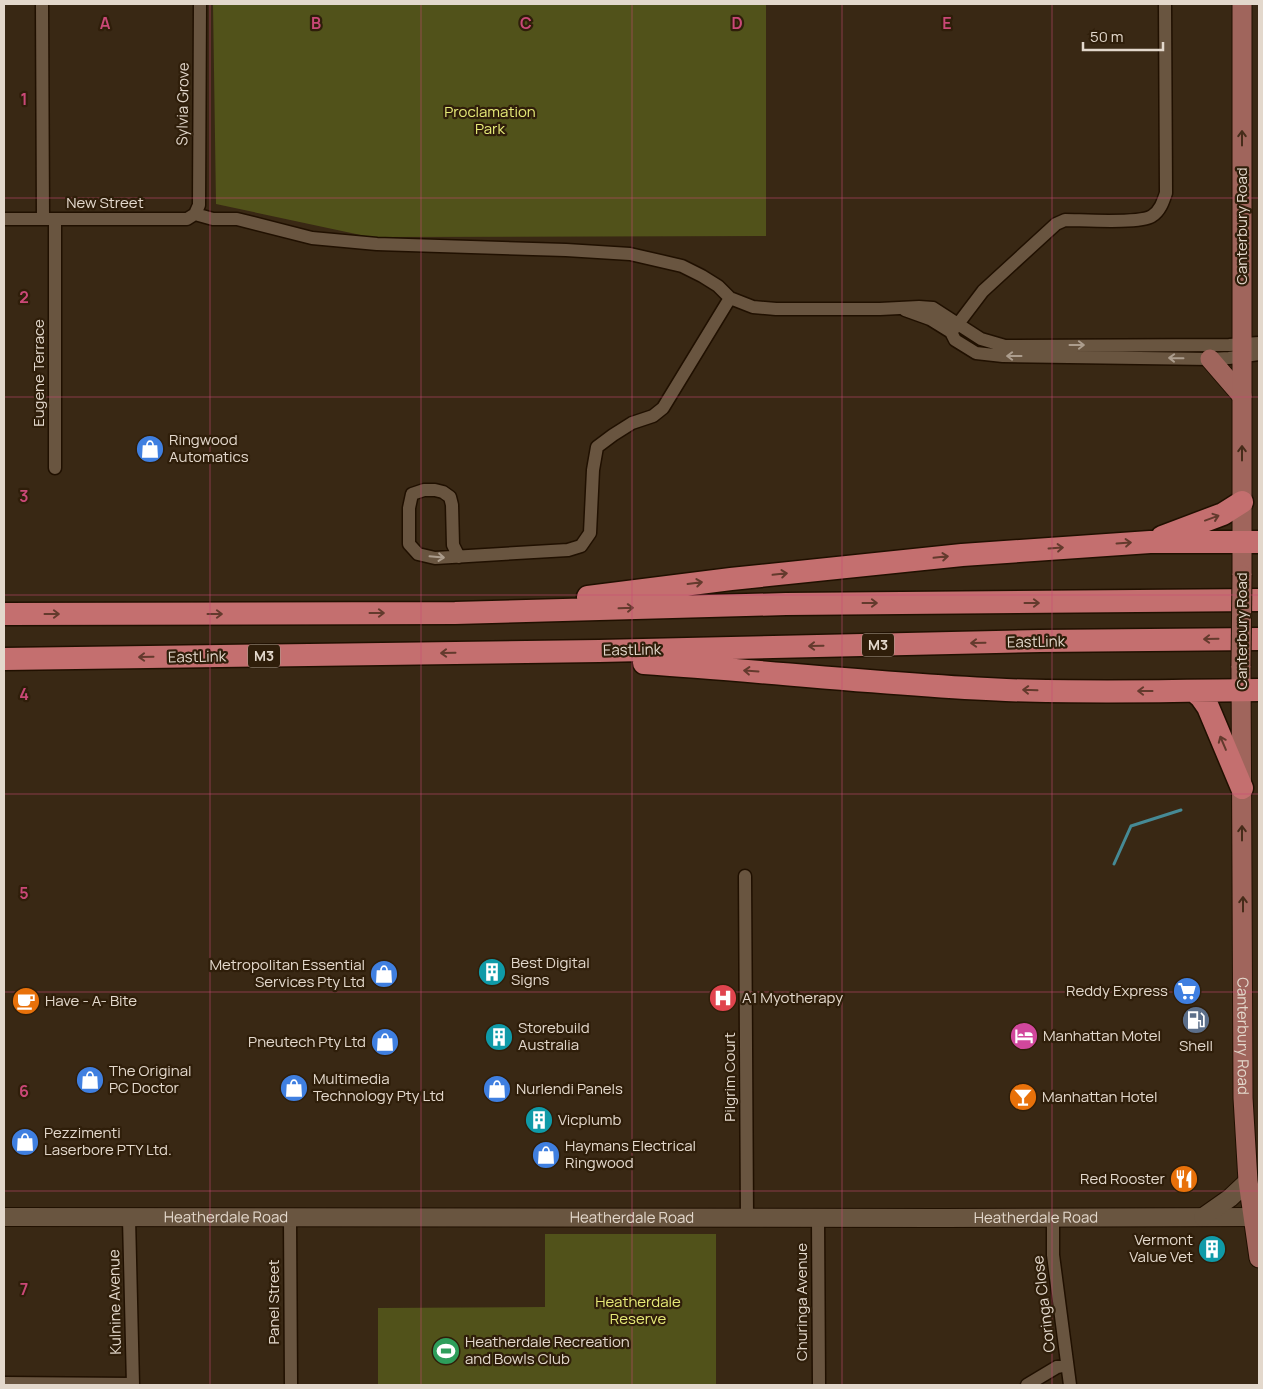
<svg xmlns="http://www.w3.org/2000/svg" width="1263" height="1389" font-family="Manrope,sans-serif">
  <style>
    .green { fill: #51521a }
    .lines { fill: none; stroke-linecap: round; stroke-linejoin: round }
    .stream { stroke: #468a95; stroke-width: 3 }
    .street-casing { stroke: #201000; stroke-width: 15 }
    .secondary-casing { stroke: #201000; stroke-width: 20 }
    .primary-casing { stroke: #201000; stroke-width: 21 }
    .highway-casing { stroke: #201000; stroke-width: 25 }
    .street { stroke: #695540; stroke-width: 12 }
    .secondary { stroke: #695540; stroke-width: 18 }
    .primary { stroke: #a0655c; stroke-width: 19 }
    .highway { stroke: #c46f6f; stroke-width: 22 }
    .primary-bridge-casing { stroke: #201000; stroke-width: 21; stroke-linecap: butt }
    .primary-bridge { stroke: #a0655c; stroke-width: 19 }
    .oneway { stroke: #462c1a }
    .oneway2 { stroke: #ac9d8d }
    .oneway3 { stroke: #633a2d }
    .grid { fill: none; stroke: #ca4877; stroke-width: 1; stroke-opacity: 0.55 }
    .labels { text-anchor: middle; stroke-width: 4.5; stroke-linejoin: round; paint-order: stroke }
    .shield { fill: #2f1e0a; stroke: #ada092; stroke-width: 1 }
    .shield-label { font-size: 14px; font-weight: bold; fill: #e3d8cc }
    .street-label { font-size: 15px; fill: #e3d8cc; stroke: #2f1e0a }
    .park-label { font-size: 15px; fill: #e6ea78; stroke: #2f1e0a }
    .poi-label { font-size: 15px; fill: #e3d8cc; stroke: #2f1e0a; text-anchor: start }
    .grid-label { font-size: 16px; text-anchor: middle; font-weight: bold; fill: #ca4877; stroke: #2f1e0a; stroke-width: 4.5; stroke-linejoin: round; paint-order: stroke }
  </style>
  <rect width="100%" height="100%" fill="#392814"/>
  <!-- green -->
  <path class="green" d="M 213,4 L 766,4 L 766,236 L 370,237 L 216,204 Z
    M 545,1234 L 716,1234 L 716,1385 L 378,1385 L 378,1308 L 545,1307 Z"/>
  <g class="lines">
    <!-- stream -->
    <path class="stream" d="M 1114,864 L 1131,826 L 1181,810"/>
    <defs>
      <path id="street" d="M 42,4 L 43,219
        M 195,214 L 213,219 L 237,219 L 312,238 L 377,244 L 566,250 L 630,254 L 682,266 L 702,276 L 718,286 L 730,298 L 753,307 L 776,309 L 880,309 L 919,307 L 933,308 L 981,339 L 1005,346 L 1229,345 L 1259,343
        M 4,219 L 187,219 L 195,214 L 199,205 L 200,4
        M 55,219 L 55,468
        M 905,310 L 930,319 L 951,332 L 955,340 L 976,353 L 1003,356 L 1210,359 L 1229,358 L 1259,354
        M 951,332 L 958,324 L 983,291 L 1056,224 L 1065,220 C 1082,220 1140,224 1152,216 C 1160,211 1163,202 1166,193 L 1165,4
        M 459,557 L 453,545 L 452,505 L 450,497 L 443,492 L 435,490 L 424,490 L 412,494 L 409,508 L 409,544 L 418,554 L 435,558 L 568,550 L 581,546 L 590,533 L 593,470 L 597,447 L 613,435 L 632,423 L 653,416 L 663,408 L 730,298
        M 745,876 L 747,1218
        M 129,1218 L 133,1385
        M 290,1218 L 291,1385
        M 818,1218 L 819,1385
        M 1053,1218 L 1053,1255 L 1070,1385
        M 4,1383 L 133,1384
        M 1027,1385 L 1057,1367 L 1067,1365"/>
      <g id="secondary">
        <path id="s1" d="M 4,1217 L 943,1218 L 1259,1217"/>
        <path d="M 1203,1217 L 1230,1198 L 1248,1181"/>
      </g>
      <g id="primary">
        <path d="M 1210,359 L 1242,396"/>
        <path d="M 1242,575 L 1242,4"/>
        <path id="s2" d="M 1241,666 L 1243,1098 L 1248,1181 L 1259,1258"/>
      </g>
      <path id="highway" d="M 1162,537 L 1223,514 L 1242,502
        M 588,597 L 731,579 L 962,555 L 1150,542 L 1259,542
        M 4,614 L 455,613 L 786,604 L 1259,600
        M 4,659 L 599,651 L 1040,641 L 1259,639
        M 644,663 C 765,671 885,685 1006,690 C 1090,693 1175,691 1259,690
        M 1194,691 L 1201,697 L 1208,707 L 1242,788"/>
    </defs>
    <!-- street casing -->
    <use href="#street" class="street-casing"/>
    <!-- secondary casing -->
    <use href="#secondary" class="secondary-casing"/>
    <!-- primary casing -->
    <use href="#primary" class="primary-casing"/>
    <!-- highway casing -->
    <use href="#highway" class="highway-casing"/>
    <!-- street -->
    <use href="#street" class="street"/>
    <!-- secondary -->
    <use href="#secondary" class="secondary"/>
    <!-- primary -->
    <use href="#primary" class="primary"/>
    <!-- highway -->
    <use href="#highway" class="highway"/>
    <defs>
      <path id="primary-bridge" d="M 1241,666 L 1242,575"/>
    </defs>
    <!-- primary-bridge casing -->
    <use href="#primary-bridge" class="primary-bridge-casing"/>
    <!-- primary-bridge -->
    <use href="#primary-bridge" class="primary-bridge"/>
  </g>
  <!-- one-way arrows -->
  <defs><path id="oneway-shaft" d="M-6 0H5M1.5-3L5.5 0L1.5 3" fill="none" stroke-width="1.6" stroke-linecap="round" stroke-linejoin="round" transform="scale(1.25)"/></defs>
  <g class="oneway">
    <use href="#oneway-shaft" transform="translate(1242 138) rotate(-90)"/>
    <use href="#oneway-shaft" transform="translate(1242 453) rotate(-90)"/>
    <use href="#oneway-shaft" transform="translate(1242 833) rotate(-90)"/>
    <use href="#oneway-shaft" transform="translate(1243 904) rotate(-90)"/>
  </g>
  <g class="oneway2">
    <use href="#oneway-shaft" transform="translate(1077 345)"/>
    <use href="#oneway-shaft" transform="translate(1014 356) rotate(-180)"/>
    <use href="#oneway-shaft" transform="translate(1176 358) rotate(-179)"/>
    <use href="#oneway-shaft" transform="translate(437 557) rotate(5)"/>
  </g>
  <g class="oneway3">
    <use href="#oneway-shaft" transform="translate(1212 518) rotate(-20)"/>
    <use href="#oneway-shaft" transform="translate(1124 543) rotate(-4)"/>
    <use href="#oneway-shaft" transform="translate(1056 548) rotate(-4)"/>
    <use href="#oneway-shaft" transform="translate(941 557) rotate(-6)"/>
    <use href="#oneway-shaft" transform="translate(780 574) rotate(-6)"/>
    <use href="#oneway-shaft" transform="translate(695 583) rotate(-7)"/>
    <use href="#oneway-shaft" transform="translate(870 603)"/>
    <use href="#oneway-shaft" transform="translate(1032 603)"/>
    <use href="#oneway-shaft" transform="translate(626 608) rotate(-2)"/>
    <use href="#oneway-shaft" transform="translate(377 613)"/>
    <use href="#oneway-shaft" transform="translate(52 614)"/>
    <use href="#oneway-shaft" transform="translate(215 614)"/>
    <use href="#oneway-shaft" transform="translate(1211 639) rotate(179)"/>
    <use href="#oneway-shaft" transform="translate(978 643) rotate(179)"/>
    <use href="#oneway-shaft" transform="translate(816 646) rotate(179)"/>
    <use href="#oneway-shaft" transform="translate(448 653) rotate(179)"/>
    <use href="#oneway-shaft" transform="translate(146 657) rotate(179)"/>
    <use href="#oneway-shaft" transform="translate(751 671) rotate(-176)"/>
    <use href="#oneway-shaft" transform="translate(1030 690) rotate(-178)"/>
    <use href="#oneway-shaft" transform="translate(1145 691) rotate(180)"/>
    <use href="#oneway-shaft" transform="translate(1223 743) rotate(-113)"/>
  </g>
  <!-- grid -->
  <path class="grid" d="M 210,4 L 210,1385M 421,4 L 421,1385M 632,4 L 632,1385M 842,4 L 842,1385M 1052,4 L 1052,1385M 4,198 L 1259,198M 4,397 L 1259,397M 4,595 L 1259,595M 4,794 L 1259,794M 4,992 L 1259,992M 4,1191 L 1259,1191"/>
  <!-- icons -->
  <defs>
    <symbol id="shop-disc" viewBox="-11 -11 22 22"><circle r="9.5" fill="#3f7fe0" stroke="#2f1e0a"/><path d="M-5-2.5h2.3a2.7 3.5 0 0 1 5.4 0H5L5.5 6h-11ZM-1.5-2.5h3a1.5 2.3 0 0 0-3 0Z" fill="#fff"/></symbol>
    <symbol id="building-disc" viewBox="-11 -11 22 22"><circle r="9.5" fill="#0f9aa8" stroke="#2f1e0a"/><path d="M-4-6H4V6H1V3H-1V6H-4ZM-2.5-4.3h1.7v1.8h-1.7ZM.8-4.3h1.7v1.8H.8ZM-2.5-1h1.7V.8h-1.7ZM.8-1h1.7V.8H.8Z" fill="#fff"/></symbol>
    <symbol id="supermarket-disc" viewBox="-11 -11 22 22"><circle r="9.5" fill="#3f7fe0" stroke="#2f1e0a"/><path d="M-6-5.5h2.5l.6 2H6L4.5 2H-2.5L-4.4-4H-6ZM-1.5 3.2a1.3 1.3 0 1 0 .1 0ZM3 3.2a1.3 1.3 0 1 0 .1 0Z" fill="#fff"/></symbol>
    <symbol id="hospital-disc" viewBox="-11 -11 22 22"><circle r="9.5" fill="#e0444e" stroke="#2f1e0a"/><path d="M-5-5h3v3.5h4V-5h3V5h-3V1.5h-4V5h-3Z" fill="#fff"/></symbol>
    <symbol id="cafe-disc" viewBox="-11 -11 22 22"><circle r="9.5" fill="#e8710a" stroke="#2f1e0a"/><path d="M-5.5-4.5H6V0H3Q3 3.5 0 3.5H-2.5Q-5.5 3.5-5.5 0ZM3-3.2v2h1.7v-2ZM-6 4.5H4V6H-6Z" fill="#fff"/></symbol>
    <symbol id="fuel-disc" viewBox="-11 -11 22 22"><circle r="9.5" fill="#5c6f8a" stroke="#2f1e0a"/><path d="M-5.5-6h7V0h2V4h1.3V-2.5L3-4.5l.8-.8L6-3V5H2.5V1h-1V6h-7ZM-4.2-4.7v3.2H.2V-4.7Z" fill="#fff"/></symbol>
    <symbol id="hotel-disc" viewBox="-11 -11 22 22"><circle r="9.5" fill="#d1479c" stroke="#2f1e0a"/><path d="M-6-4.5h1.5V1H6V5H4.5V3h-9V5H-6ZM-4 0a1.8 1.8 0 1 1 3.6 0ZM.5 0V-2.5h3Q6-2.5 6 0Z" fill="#fff"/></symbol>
    <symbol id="bar-disc" viewBox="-11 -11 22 22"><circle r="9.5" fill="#e8710a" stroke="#2f1e0a"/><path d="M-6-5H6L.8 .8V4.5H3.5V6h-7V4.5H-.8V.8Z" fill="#fff"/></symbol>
    <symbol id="restaurant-disc" viewBox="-11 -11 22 22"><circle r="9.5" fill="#e8710a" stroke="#2f1e0a"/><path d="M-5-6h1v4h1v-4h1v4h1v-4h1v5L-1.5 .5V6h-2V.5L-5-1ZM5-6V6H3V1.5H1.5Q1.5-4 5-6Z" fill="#fff"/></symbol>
    <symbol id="stadium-disc" viewBox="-11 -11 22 22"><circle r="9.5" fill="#2e9e5b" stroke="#2f1e0a"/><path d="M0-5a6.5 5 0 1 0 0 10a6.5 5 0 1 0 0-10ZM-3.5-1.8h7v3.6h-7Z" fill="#fff"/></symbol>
  </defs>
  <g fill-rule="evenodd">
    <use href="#shop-disc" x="134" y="433" width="32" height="32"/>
    <use href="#building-disc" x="476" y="956" width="32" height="32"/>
    <use href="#shop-disc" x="368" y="958" width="32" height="32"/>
    <use href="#supermarket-disc" x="1171" y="975" width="32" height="32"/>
    <use href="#hospital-disc" x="707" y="982" width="32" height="32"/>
    <use href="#cafe-disc" x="10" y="985" width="32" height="32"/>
    <use href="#fuel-disc" x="1180" y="1004" width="32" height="32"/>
    <use href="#hotel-disc" x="1008" y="1020" width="32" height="32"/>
    <use href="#building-disc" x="483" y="1021" width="32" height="32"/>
    <use href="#shop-disc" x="369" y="1026" width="32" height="32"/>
    <use href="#shop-disc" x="74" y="1064" width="32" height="32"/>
    <use href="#shop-disc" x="278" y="1072" width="32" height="32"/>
    <use href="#shop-disc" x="481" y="1073" width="32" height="32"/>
    <use href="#bar-disc" x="1007" y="1081" width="32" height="32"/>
    <use href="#building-disc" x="523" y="1104" width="32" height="32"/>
    <use href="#shop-disc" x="9" y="1126" width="32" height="32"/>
    <use href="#shop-disc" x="530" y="1139" width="32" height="32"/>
    <use href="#restaurant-disc" x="1168" y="1163" width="32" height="32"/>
    <use href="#building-disc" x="1196" y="1233" width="32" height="32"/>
    <use href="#stadium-disc" x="430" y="1335" width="32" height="32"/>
  </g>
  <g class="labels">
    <!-- shield labels -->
    <g class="shield">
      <rect x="862" y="633.5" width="32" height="23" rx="4"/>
      <rect x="248" y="644.5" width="32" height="23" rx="4"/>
    </g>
    <g class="shield-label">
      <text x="878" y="650">M3</text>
      <text x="264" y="661">M3</text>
    </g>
    <!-- street labels -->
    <g class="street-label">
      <text transform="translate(183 104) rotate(-89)" y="5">Sylvia Grove</text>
      <text x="105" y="208">New Street</text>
      <text transform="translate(1242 226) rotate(-90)" y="5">Canterbury Road</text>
      <text transform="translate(39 373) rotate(-90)" y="5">Eugene Terrace</text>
      <text transform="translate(1242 631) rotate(-90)" y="5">Canterbury Road</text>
      <text transform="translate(1036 642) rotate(-1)" y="5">EastLink</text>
      <text transform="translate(632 650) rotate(-1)" y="5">EastLink</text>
      <text transform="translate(197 657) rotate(-1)" y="5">EastLink</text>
      <text dy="5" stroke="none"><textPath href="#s2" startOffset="370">Canterbury Road</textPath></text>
      <text transform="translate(730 1077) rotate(-90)" y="5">Pilgrim Court</text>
      <text dy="5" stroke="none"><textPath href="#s1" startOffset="222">Heatherdale Road</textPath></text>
      <text dy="5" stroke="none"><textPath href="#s1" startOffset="628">Heatherdale Road</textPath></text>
      <text dy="5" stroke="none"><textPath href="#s1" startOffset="1032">Heatherdale Road</textPath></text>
      <text transform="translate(115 1302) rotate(-91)" y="5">Kulnine Avenue</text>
      <text transform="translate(274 1302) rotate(-90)" y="5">Panel Street</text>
      <text transform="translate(802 1302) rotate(-90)" y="5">Churinga Avenue</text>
      <text transform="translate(1044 1304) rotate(-97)" y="5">Coringa Close</text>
    </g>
    <!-- park labels -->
    <g class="park-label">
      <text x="490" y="117">Proclamation<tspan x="490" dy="17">Park</tspan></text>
      <text x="638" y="1307">Heatherdale<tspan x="638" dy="17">Reserve</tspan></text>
    </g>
    <!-- poi labels -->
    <g class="poi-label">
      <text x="169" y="445">Ringwood<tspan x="169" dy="17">Automatics</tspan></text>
      <text x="511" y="968">Best Digital<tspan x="511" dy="17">Signs</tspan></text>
      <text x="365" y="970" text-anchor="end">Metropolitan Essential<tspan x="365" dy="17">Services Pty Ltd</tspan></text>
      <text x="1168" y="996" text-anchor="end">Reddy Express</text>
      <text x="742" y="1003">A1 Myotherapy</text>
      <text x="45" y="1006">Have - A- Bite</text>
      <text x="518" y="1033">Storebuild<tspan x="518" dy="17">Australia</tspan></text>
      <text x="1043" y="1041">Manhattan Motel</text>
      <text x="366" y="1047" text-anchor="end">Pneutech Pty Ltd</text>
      <text x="1196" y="1051" text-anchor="middle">Shell</text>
      <text x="109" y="1076">The Original<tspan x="109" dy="17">PC Doctor</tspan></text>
      <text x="313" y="1084">Multimedia<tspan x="313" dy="17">Technology Pty Ltd</tspan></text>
      <text x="516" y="1094">Nurlendi Panels</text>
      <text x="1042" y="1102">Manhattan Hotel</text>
      <text x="558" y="1125">Vicplumb</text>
      <text x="44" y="1138">Pezzimenti<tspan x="44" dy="17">Laserbore PTY Ltd.</tspan></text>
      <text x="565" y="1151">Haymans Electrical<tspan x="565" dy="17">Ringwood</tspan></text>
      <text x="1165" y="1184" text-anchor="end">Red Rooster</text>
      <text x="1193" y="1245" text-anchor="end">Vermont<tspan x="1193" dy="17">Value Vet</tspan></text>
      <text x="465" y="1347">Heatherdale Recreation<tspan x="465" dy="17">and Bowls Club</tspan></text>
    </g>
  </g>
  <g class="grid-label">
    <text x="105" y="29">A</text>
    <text x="316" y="29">B</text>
    <text x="526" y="29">C</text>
    <text x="737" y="29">D</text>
    <text x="947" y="29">E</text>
    <text x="24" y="105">1</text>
    <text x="24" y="303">2</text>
    <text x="24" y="502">3</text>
    <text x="24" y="700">4</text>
    <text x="24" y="899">5</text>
    <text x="24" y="1097">6</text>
    <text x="24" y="1295">7</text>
  </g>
  <!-- border -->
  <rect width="1263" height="1389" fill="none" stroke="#e3d8cc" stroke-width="10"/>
  <!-- scale -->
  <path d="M1083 42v8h80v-8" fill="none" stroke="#e3d8cc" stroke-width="2.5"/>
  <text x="1090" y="42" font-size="15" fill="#e3d8cc" stroke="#2f1e0a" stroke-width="4" paint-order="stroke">50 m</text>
</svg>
